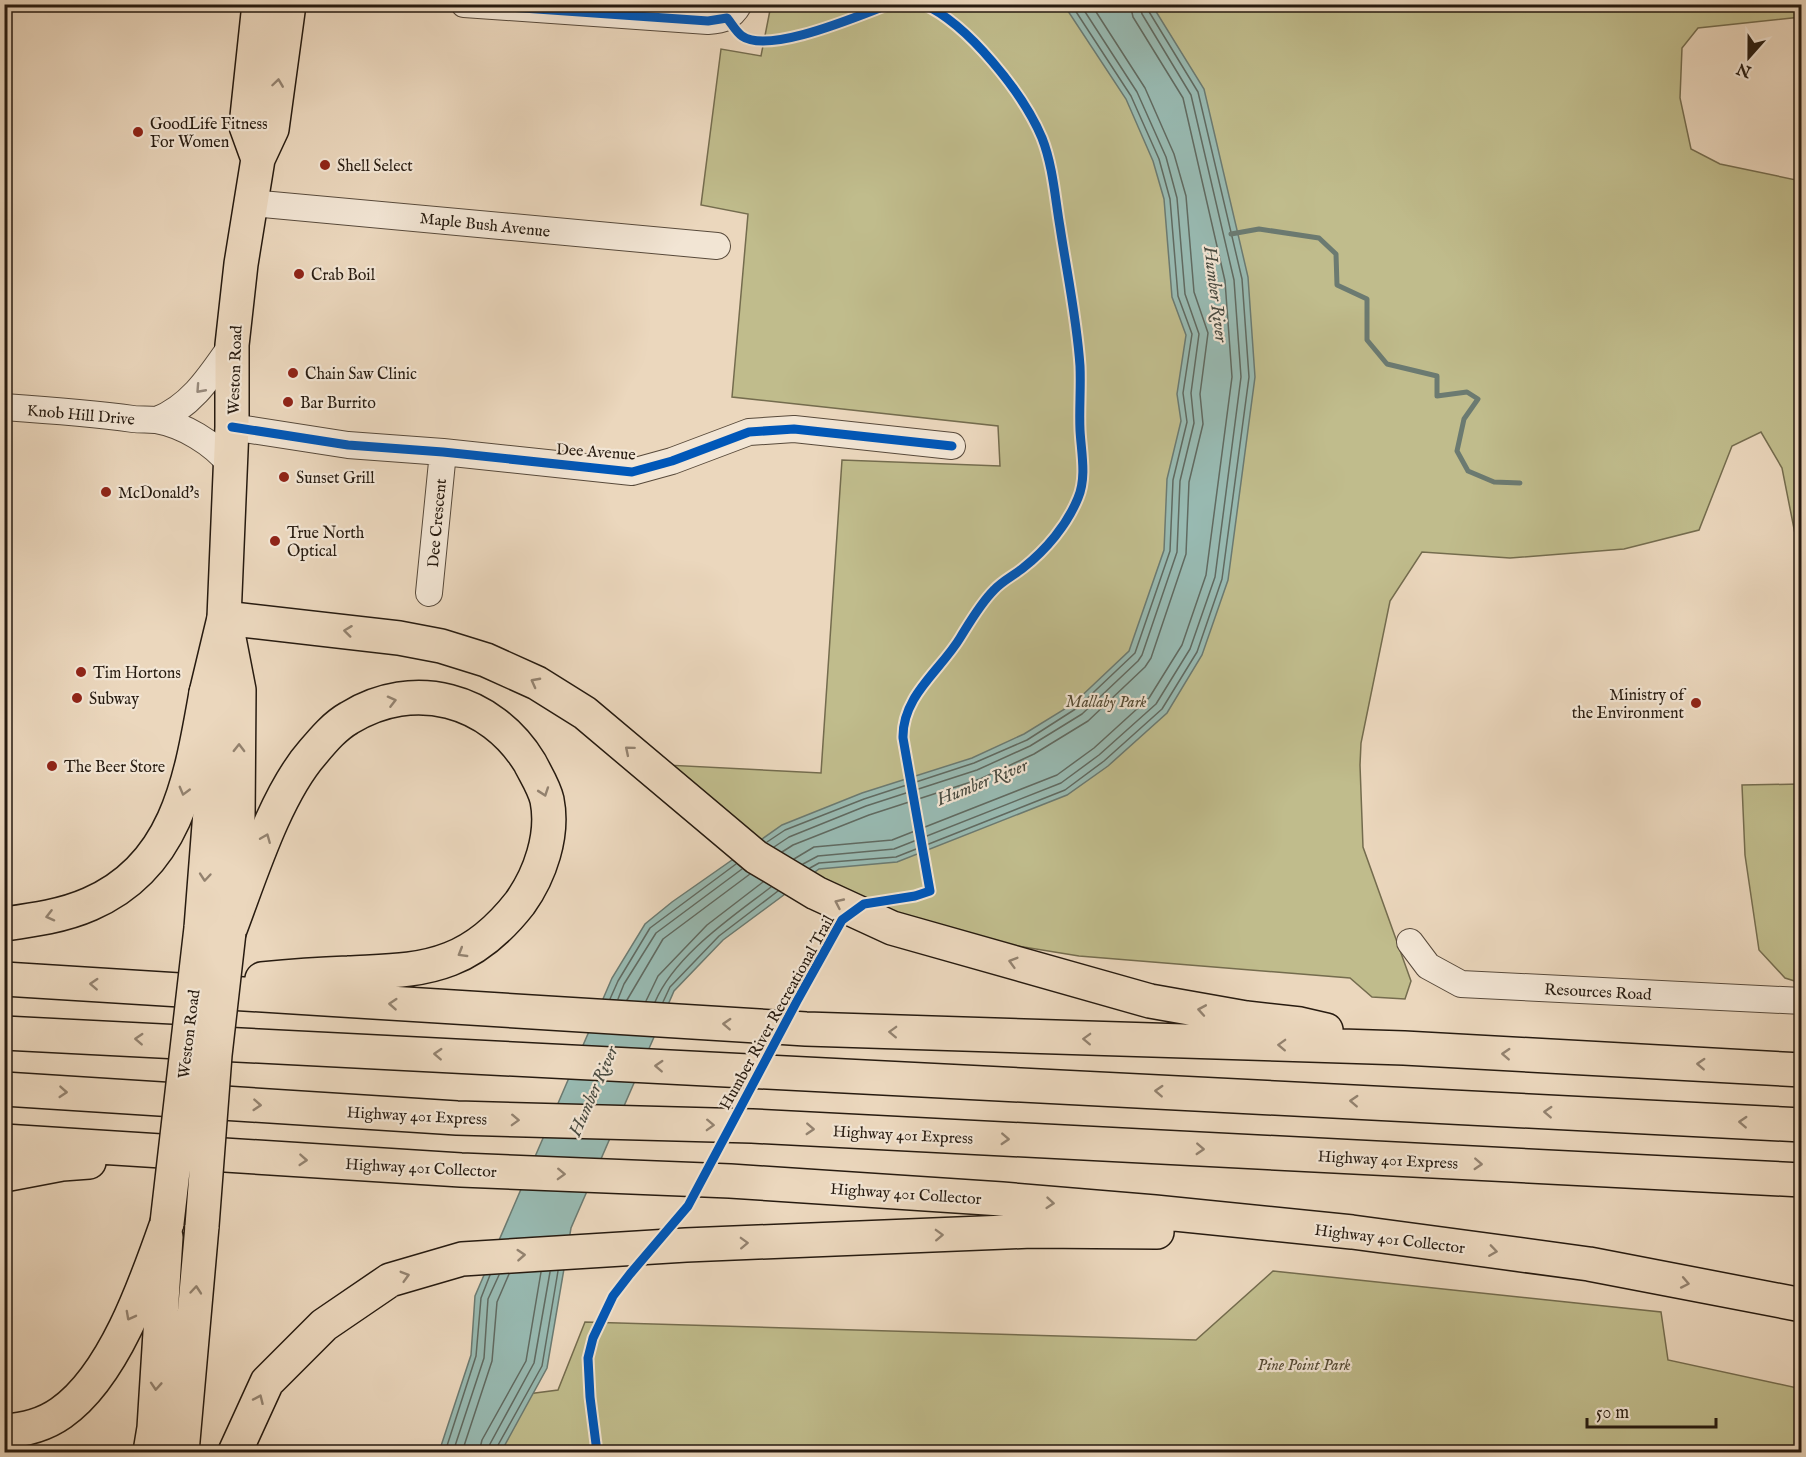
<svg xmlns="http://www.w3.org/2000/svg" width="1806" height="1457" font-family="'IM FELL English',serif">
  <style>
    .green { fill: #c0bc8c; stroke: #746c4e; stroke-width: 1.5 }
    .water { fill: #98bab2; stroke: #6b7a71; stroke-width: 1.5 }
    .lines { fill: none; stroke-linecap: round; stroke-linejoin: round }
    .shore { stroke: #606a61; stroke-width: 1.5 }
    .stream { stroke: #6b7a71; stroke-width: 5 }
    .minor-casing { stroke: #584a3b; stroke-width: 28 }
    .major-casing { stroke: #271b10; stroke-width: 36 }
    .highway-casing { stroke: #271b10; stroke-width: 36 }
    .minor { stroke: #f2e5d4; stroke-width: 26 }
    .major { stroke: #ebd7bd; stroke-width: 33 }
    .highway { stroke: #ebd7bd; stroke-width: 33 }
    .major-bridge-casing { stroke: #271b10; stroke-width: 36; stroke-linecap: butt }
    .major-bridge { stroke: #ebd7bd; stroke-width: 33 }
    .cycleway-casing { stroke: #f2e5d4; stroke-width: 13 }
    .cycleway { stroke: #0057b8; stroke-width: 9 }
    .oneway { stroke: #93826f }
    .oneway2 { stroke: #978a7c }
    .poi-dot { fill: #8f2418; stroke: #f2e5d4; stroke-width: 2 }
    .labels { text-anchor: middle; stroke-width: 4.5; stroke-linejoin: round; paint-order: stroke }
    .poi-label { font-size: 16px; fill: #271b10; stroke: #f2e5d4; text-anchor: start }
    .street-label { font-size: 16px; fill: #271b10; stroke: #f2e5d4 }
    .park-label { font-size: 16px; font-style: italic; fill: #554b35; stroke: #f2e5d4 }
    .water-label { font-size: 18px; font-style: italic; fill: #494b41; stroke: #f2e5d4 }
  </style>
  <rect width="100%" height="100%" fill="#ebd7bd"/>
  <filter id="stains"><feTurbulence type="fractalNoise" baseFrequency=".00333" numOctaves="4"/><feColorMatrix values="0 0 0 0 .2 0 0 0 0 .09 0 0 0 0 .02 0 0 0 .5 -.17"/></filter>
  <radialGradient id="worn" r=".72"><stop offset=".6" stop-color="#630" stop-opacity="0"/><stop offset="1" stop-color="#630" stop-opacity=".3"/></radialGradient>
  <!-- green -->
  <path class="green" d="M 771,5 L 1801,5 L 1801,17 L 1698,28 L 1682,48 L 1680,98 L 1691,149 L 1720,164 L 1801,181 L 1801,558 L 1799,554 L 1782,468 L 1761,432 L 1732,446 L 1699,530 L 1624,549 L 1510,558 L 1422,552 L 1390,601 L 1361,743 L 1360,765 L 1363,847 L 1411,981 L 1405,999 L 1372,997 L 1350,978 L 1079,956 L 931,932 L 816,893 L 667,765 L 821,773 L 842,460 L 1000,466 L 998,426 L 732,397 L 748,214 L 701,205 L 721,49 L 761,56 Z
    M 1801,784 L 1802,784 L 1801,983 L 1785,978 L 1759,950 L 1745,855 L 1742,785 Z
    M 1273,1271 L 1661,1312 L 1668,1360 L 1802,1389 L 1801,1452 L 469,1452 L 505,1397 L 558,1390 L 585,1322 L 1196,1340 Z"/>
  <!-- water -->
  <path class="water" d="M 1064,5 L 1152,5 L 1204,89 L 1248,277 L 1255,377 L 1228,580 L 1202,655 L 1167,713 L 1108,766 L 1067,795 L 897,862 L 819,869 L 723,940 L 674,991 L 571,1228 L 547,1368 L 501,1452 L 439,1452 L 471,1355 L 475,1296 L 612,978 L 645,924 L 672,902 L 782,825 L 862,793 L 972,758 L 1024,734 L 1073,704 L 1129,651 L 1164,550 L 1167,479 L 1181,421 L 1177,394 L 1186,335 L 1172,297 L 1164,199 L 1153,161 L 1126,99 Z"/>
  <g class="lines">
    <!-- shore -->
    <path class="shore" d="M 767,842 L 785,830 L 864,799 L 974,763 L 1027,740 L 1077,708 L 1135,653 L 1170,551 L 1173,480 L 1187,422 L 1183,393 L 1192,334 L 1178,296 L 1170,199 L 1159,159 L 1131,96 L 1071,4
      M 774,847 L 789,837 L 866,806 L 977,770 L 1030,746 L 1082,714 L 1138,661 L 1142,655 L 1177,552 L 1180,481 L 1194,423 L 1191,393 L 1199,334 L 1185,294 L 1177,198 L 1166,157 L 1137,92 L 1080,4
      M 782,852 L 793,845 L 869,815 L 980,779 L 1034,754 L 1088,721 L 1145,667 L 1151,658 L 1186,554 L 1189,482 L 1203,424 L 1200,394 L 1208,333 L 1194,292 L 1186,196 L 1174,154 L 1145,88 L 1091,4
      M 794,859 L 814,847 L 892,840 L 1057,775 L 1094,748 L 1149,698 L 1182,645 L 1206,575 L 1232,377 L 1225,281 L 1183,98 L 1133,17 L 1130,4
      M 803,864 L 818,856 L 894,849 L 1061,783 L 1099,755 L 1156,704 L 1190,649 L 1215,577 L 1241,377 L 1234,280 L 1191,95 L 1142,14 L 1139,4
      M 810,868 L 819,863 L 896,857 L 1065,790 L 1104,761 L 1162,709 L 1197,652 L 1222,579 L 1249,377 L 1242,279 L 1198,92 L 1148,10 L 1147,4
      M 610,999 L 618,981 L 650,928 L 736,864
      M 618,999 L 624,984 L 656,933 L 742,869
      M 627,1000 L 663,939 L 750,874
      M 646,1001 L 658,976 L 707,925 L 763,882
      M 655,1002 C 675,955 732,917 771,887
      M 663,1002 L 670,987 L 719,936 L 778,891
      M 445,1452 L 476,1356 L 481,1298 L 490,1275
      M 453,1452 L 484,1358 L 488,1299 L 499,1275
      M 462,1452 L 492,1361 L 497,1302 L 509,1274
      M 479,1452 L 482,1440 L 526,1361 L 541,1272
      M 488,1452 L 490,1444 L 534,1363 L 550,1272
      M 496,1452 L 497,1447 L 542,1366 L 558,1271"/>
    <!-- stream -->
    <path class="stream" d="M 1231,234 L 1259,229 L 1319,238 L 1336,254 L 1337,285 L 1367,299 L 1367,340 L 1387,364 L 1437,376 L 1437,396 L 1467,392 L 1478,399 L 1464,419 L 1457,451 L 1468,471 L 1494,482 L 1520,483"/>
    <defs>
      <path id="minor" d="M 464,4 L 708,21 C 723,20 731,18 739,4
        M 252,203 L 717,246
        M 4,407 C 48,410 90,413 133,419 C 141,420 148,419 156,420 C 184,425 213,443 230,464
        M 157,420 C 192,406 211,375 232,345
        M 232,427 L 348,445 L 443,452 L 632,472 L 672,461 L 749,432 L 794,429 L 952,446
        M 429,593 L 443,452
        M 1410,942 L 1428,966 L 1461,984 L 1802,1001"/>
      <path id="major" d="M 258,159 L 246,126 L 259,4
        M 226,623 L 239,690 L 238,819 L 230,915
        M 201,928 L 210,812 L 206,693 L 224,618 L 232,427 L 232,345 L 241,264 L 258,159 L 272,129 L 289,4
        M 150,1452 L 154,1428 L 166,1237
        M 182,1452 L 202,1226"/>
      <path id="highway" d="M 224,618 L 399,638 L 441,646 L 486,660 L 537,683 L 585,713 L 756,857 L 816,893 L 892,928 L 1150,1001 L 1246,1018 L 1300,1024 L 1326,1030
        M 4,924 C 33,920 63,916 90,904 C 178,866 191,777 206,693
        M 229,932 C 250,877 275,795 313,752 C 324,739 335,726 349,718 C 414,678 491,699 530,763 C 536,775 544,787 547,800 C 554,835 540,875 520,903 C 502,926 479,948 450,959 C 417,972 383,971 348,973 C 319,974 291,976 262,979
        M 4,979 L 806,1029 L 1404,1048 L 1802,1070
        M 4,1033 L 1802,1125
        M 4,1089 L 457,1118 L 752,1126 L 1802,1180
        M 4,1141 L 461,1170 L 730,1181 L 1002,1199 L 1155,1212 L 1352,1232 L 1589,1264 L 1802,1305
        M 4,1175 L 62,1164 L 89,1162
        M 4,1431 C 24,1430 44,1425 61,1413 C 114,1376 146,1283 167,1223
        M 235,1452 L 267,1382 L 324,1325 L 390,1280 L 462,1259 L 686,1245 L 1032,1231 L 1157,1232"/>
    </defs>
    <!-- minor casing -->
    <use href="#minor" class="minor-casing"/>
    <!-- major casing -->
    <use href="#major" class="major-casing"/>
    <!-- highway casing -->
    <use href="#highway" class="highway-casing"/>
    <!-- minor -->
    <use href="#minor" class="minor"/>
    <!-- major -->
    <use href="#major" class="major"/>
    <!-- highway -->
    <use href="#highway" class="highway"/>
    <defs>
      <path id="major-bridge" d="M 167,1223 L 201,928
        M 202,1226 L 215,1055 L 229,932"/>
    </defs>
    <!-- major-bridge casing -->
    <use href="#major-bridge" class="major-bridge-casing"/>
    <!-- major-bridge -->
    <use href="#major-bridge" class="major-bridge"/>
    <defs>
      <path id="cycleway" d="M 464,4 L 708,21 L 727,18 C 732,24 736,32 742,36 C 769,55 860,15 890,4
        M 232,427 L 348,445 L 443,452 L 632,472 L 672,461 L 749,432 L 794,429 L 952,446
        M 597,1452 L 590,1397 L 588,1358 L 593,1338 L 613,1296 L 630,1274 L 688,1206 L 797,1001 L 842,920 L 864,904 L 915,896 L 930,891 L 903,738 C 902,696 940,671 960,638 C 970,622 980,604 994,590 C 1002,581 1013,576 1023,568 C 1046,550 1067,525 1078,498 C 1087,477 1081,451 1080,430 C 1079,409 1081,388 1080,366 C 1077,320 1067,273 1060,227 C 1055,198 1053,166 1042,138 C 1023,93 968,24 923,4"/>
    </defs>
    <!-- cycleway casing -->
    <use href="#cycleway" class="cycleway-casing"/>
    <!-- cycleway -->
    <use href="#cycleway" class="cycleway"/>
  </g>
  <!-- one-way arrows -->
  <defs><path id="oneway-chevron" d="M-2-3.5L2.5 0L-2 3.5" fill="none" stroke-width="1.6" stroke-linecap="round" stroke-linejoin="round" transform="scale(1.5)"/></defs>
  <g class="oneway">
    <use href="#oneway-chevron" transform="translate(278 83) rotate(-82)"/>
    <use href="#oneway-chevron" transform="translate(348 631) rotate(-173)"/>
    <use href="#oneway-chevron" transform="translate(535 682) rotate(-152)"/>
    <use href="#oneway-chevron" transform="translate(392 701) rotate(-14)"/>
    <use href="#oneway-chevron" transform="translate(239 748) rotate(-89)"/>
    <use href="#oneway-chevron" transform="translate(629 750) rotate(-140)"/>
    <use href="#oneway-chevron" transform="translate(184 791) rotate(105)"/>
    <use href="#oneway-chevron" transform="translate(544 792) rotate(71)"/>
    <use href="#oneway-chevron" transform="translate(266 838) rotate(-68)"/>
    <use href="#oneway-chevron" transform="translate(205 877) rotate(95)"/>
    <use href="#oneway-chevron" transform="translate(839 903) rotate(-155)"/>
    <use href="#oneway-chevron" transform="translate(50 916) rotate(166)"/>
    <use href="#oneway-chevron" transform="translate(462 953) rotate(149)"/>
    <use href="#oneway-chevron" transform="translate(1013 962) rotate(-164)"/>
    <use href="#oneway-chevron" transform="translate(94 984) rotate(-177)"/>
    <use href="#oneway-chevron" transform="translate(393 1004) rotate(-176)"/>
    <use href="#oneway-chevron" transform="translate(1202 1010) rotate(-170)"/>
    <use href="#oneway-chevron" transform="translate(727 1024) rotate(-177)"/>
    <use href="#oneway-chevron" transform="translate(893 1032) rotate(-178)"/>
    <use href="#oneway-chevron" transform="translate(139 1039) rotate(-177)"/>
    <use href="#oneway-chevron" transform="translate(1087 1039) rotate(-178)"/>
    <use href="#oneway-chevron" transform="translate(1282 1045) rotate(-178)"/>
    <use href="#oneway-chevron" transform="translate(438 1054) rotate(-177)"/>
    <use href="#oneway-chevron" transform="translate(1506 1054) rotate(-177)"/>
    <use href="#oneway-chevron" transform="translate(1701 1064) rotate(-177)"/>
    <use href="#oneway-chevron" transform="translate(659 1066) rotate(-177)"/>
    <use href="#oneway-chevron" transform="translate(1159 1091) rotate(-177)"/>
    <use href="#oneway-chevron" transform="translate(63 1092) rotate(4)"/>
    <use href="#oneway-chevron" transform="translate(1354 1101) rotate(-177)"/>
    <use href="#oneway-chevron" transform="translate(257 1105) rotate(4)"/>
    <use href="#oneway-chevron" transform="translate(1548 1112) rotate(-177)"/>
    <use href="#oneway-chevron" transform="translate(515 1120) rotate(2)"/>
    <use href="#oneway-chevron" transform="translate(1743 1122) rotate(-177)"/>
    <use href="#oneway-chevron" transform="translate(710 1125) rotate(2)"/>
    <use href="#oneway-chevron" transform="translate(810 1129) rotate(3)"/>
    <use href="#oneway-chevron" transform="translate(1005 1139) rotate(3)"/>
    <use href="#oneway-chevron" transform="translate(1200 1149) rotate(3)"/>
    <use href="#oneway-chevron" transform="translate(303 1160) rotate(4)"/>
    <use href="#oneway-chevron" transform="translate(1478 1164) rotate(3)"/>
    <use href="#oneway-chevron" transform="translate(561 1174) rotate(2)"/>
    <use href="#oneway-chevron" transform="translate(1050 1203) rotate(5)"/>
    <use href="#oneway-chevron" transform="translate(939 1235) rotate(-2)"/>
    <use href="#oneway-chevron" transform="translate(744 1243) rotate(-2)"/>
    <use href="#oneway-chevron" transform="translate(1493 1251) rotate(8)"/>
    <use href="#oneway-chevron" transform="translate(521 1255) rotate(-4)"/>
    <use href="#oneway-chevron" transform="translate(405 1276) rotate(-16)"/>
    <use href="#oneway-chevron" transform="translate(1685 1283) rotate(11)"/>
    <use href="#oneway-chevron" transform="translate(196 1290) rotate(-85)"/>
    <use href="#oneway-chevron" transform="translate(130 1316) rotate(118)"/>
    <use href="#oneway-chevron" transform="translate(156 1386) rotate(94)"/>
    <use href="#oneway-chevron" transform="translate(259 1399) rotate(-66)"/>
  </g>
  <use class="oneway2" href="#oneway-chevron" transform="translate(200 389) rotate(132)"/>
  <!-- markers -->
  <g class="poi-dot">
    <circle cx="138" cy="132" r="6"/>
    <circle cx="325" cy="165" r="6"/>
    <circle cx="299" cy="274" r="6"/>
    <circle cx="293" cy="373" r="6"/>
    <circle cx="288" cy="402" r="6"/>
    <circle cx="284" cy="477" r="6"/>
    <circle cx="106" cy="492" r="6"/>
    <circle cx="275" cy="541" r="6"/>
    <circle cx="81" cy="672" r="6"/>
    <circle cx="77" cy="698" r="6"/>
    <circle cx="1696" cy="703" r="6"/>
    <circle cx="52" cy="766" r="6"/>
  </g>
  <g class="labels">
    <!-- poi labels -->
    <g class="poi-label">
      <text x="150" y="129">GoodLife Fitness<tspan x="150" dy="18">For Women</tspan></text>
      <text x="337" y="171">Shell Select</text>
      <text x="311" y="280">Crab Boil</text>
      <text x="305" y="379">Chain Saw Clinic</text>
      <text x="300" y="408">Bar Burrito</text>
      <text x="296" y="483">Sunset Grill</text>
      <text x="118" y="498">McDonald's</text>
      <text x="287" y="538">True North<tspan x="287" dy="18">Optical</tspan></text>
      <text x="93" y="678">Tim Hortons</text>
      <text x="1684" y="700" text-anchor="end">Ministry of<tspan x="1684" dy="18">the Environment</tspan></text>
      <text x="89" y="704">Subway</text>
      <text x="64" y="772">The Beer Store</text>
    </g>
    <!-- street labels -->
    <g class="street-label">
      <text transform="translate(485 224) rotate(6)" y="6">Maple Bush Avenue</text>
      <text transform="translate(234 370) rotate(-88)" y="6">Weston Road</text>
      <text transform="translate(81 414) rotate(5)" y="6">Knob Hill Drive</text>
      <text transform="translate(596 451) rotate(4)" y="6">Dee Avenue</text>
      <text transform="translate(436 523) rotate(-85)" y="6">Dee Crescent</text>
      <text transform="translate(1598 991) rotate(3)" y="6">Resources Road</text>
      <text transform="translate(776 1012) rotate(-61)" y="6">Humber River Recreational Trail</text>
      <text transform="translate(188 1034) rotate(-83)" y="6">Weston Road</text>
      <text transform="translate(417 1115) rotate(3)" y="6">Highway 401 Express</text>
      <text transform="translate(903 1134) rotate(3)" y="6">Highway 401 Express</text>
      <text transform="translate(1388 1159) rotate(3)" y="6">Highway 401 Express</text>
      <text transform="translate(421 1167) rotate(3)" y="6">Highway 401 Collector</text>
      <text transform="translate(906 1193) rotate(4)" y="6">Highway 401 Collector</text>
      <text transform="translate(1390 1238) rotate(7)" y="6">Highway 401 Collector</text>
    </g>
    <!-- park labels -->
    <g class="park-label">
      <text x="1106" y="707">Mallaby Park</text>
      <text x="1304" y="1370">Pine Point Park</text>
    </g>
    <!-- water labels -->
    <g class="water-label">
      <text transform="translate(1216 294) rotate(83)" y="6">Humber River</text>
      <text transform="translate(982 782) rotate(-22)" y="6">Humber River</text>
      <text transform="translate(593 1091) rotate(-66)" y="6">Humber River</text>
    </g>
  </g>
  <!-- margin -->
  <rect width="1806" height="1457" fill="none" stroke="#ebd7bd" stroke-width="24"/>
  <rect x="6" y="6" width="1794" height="1445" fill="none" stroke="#271b10" stroke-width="3"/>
  <rect x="12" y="12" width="1782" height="1433" fill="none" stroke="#271b10" stroke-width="1.5"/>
  <!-- north arrow -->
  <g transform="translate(1749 57) rotate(201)" stroke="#f2e5d4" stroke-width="4.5" paint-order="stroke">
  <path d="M0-4.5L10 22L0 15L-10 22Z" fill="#271b10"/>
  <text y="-9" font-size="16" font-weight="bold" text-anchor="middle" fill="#271b10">N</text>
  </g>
  <!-- scale -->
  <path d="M1587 1418v9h129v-9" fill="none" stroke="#271b10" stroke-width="3"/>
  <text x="1596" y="1418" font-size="18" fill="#271b10" stroke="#f2e5d4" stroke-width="4.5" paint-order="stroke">50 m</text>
  <rect width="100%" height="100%" filter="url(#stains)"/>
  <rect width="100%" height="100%" fill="url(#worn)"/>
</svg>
